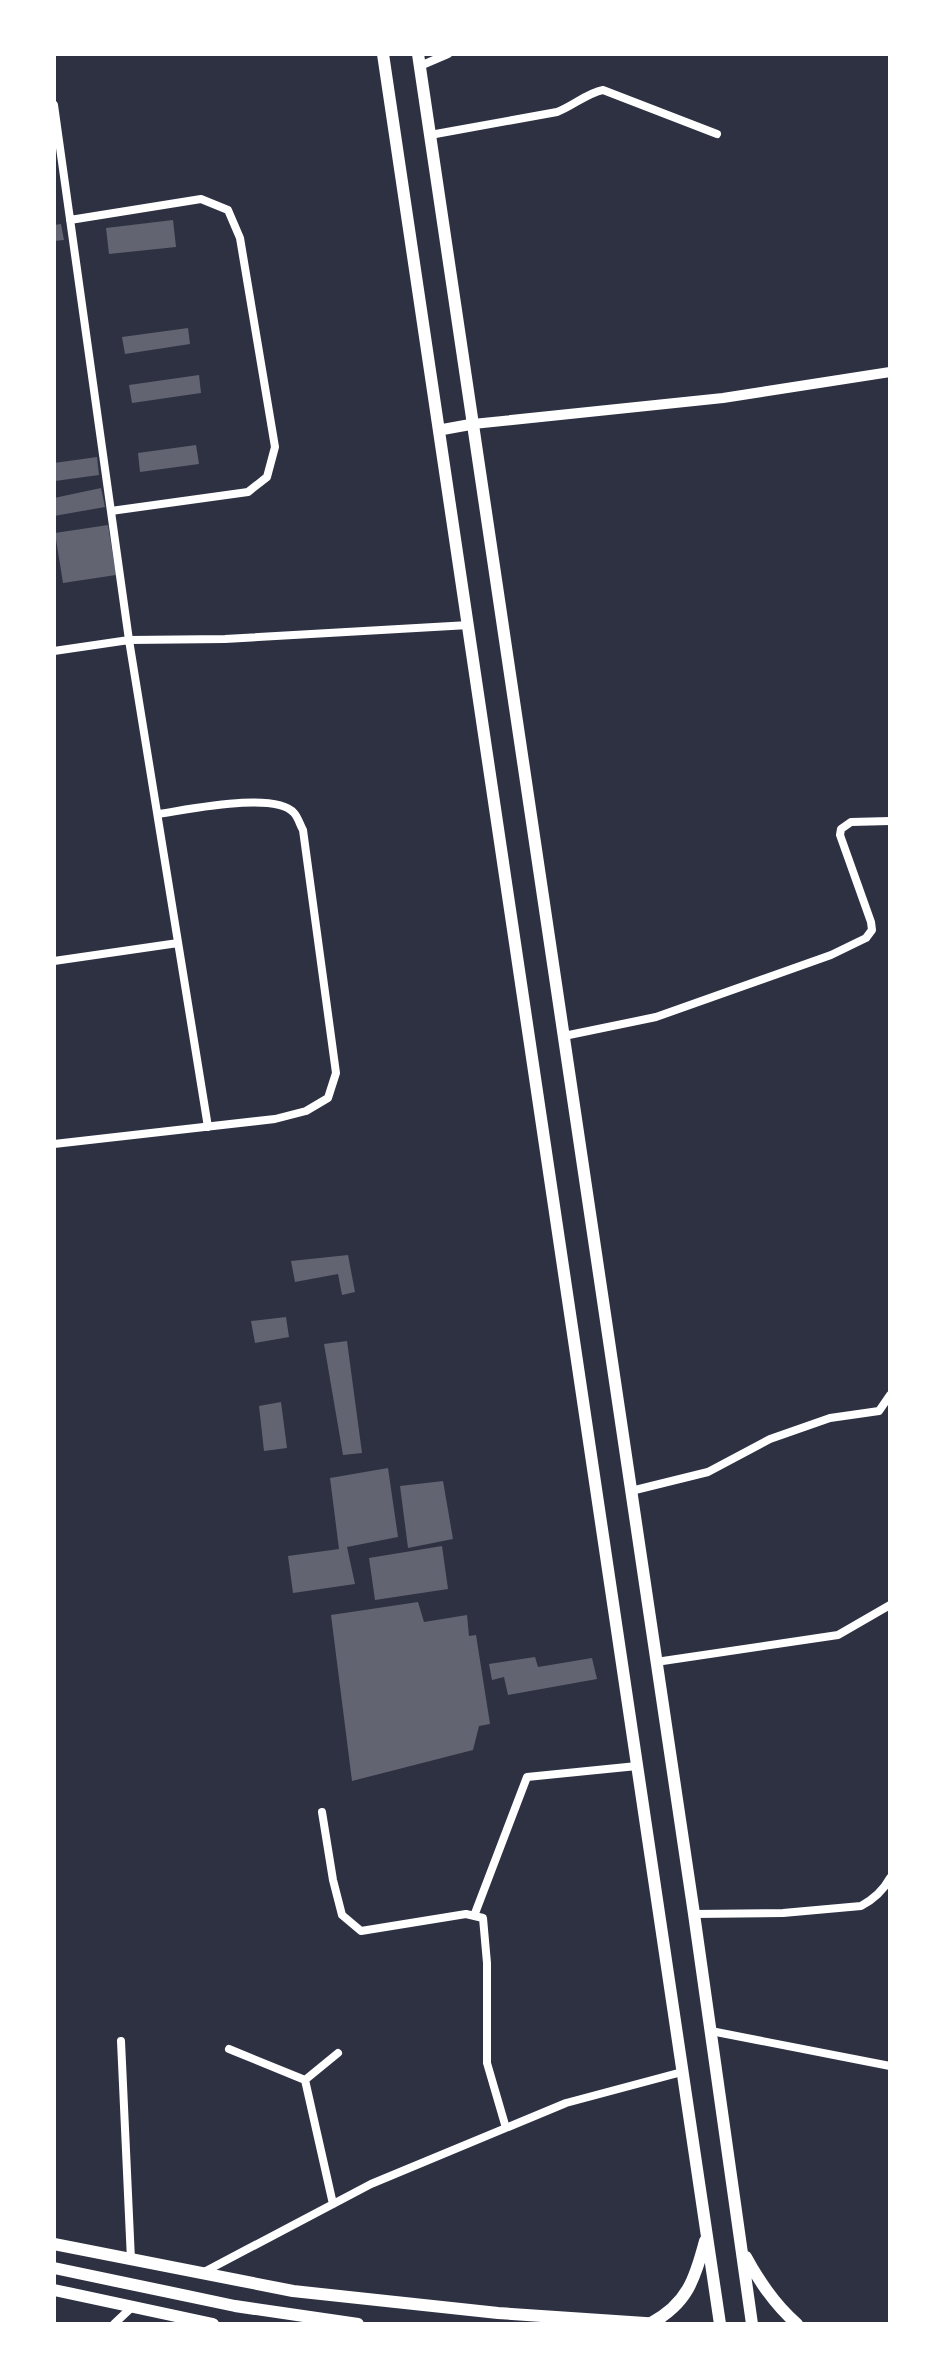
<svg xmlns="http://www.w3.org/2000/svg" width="944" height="2378" font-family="Helvetica,sans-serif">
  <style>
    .building { fill: #626471 }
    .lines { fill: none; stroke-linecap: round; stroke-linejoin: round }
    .minor { stroke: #fff; stroke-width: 8 }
    .tertiary { stroke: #fff; stroke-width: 10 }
    .secondary { stroke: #fff; stroke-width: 11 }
    .primary { stroke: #fff; stroke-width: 12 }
    .trunk { stroke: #fff; stroke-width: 12 }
  </style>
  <rect width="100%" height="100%" fill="#2d3142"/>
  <!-- building -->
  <path class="building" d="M 173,220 L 176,247 L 109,254 L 106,228 Z
    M 61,224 L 64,240 L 54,241 L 54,225 Z
    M 188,328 L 190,344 L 125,354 L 122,337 Z
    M 199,375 L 201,393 L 132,403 L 129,385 Z
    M 196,445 L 199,464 L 140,472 L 138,453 Z
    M 97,457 L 99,475 L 55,481 L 54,463 Z
    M 101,488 L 105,507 L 54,516 L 54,498 Z
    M 108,525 L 116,575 L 63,583 L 55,533 Z
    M 348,1255 L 355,1292 L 342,1295 L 338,1274 L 295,1282 L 291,1261 Z
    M 286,1317 L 289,1337 L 255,1343 L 251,1321 Z
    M 347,1341 L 362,1453 L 343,1455 L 324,1344 Z
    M 281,1402 L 287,1448 L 264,1451 L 259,1406 Z
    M 388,1468 L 398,1537 L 347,1547 L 355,1584 L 293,1593 L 288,1556 L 339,1549 L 330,1478 Z
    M 443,1481 L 453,1539 L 408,1548 L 400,1486 Z
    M 442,1546 L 448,1589 L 375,1600 L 369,1558 Z
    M 418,1602 L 424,1622 L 467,1615 L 469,1636 L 476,1635 L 490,1724 L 479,1726 L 473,1750 L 352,1781 L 331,1615 Z
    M 535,1657 L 538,1667 L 592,1658 L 597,1679 L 508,1695 L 504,1677 L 492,1680 L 489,1664 Z"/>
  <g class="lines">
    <!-- minor -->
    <path class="minor" d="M 420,66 L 448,54
      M 54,105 L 129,640 L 208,1127
      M 430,135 L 557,112 C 573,106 587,93 603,90 L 717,134
      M 70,220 L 201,199 L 228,210 L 240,238 L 275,447 L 267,477 L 248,492 L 111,511
      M 54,651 L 129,640 L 225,639 L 469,625
      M 54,961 L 178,943
      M 564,1036 L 656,1017 L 831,955 L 866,938 L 872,930 L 871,922 L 840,835 L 841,829 L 851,822 L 890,821
      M 54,1144 L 275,1119 L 306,1111 L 328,1098 L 336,1073 L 303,830 C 300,825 298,817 294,813 C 275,791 187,810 158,814
      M 631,1491 L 708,1472 L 770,1439 L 830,1418 L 879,1411 L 890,1395
      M 656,1662 L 838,1635 L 890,1605
      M 322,1812 L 333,1880 L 342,1915 L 361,1931 L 466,1914 L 483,1918 L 487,1963 L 487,2063 L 506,2128
      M 694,1914 L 783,1913 L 861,1906 C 874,1899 883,1891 890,1878
      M 474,1916 L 527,1777 L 637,1766
      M 711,2031 L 890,2066
      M 121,2041 L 131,2260
      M 229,2049 L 305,2080
      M 333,2204 L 305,2080 L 338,2053
      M 204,2272 L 371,2184 L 566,2103 L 682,2072
      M 114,2324 L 132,2307"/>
    <!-- tertiary -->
    <path class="tertiary" d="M 473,424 L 723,398 L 890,372"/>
    <!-- secondary -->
    <path class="secondary" d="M 440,430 L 473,424"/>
    <!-- primary -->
    <path class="primary" d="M 383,54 L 720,2324
      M 418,54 L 694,1914 L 752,2324
      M 746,2257 C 760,2283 775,2305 797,2324
      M 651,2323 C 687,2304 695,2279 705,2241"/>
    <!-- trunk -->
    <path class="trunk" d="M 54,2244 L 293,2291 L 498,2313 L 660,2324
      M 54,2268 L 235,2306 L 358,2324
      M 54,2290 L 213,2324"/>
  </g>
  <!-- border -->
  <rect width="944" height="2378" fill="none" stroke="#ffffff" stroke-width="112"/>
</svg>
